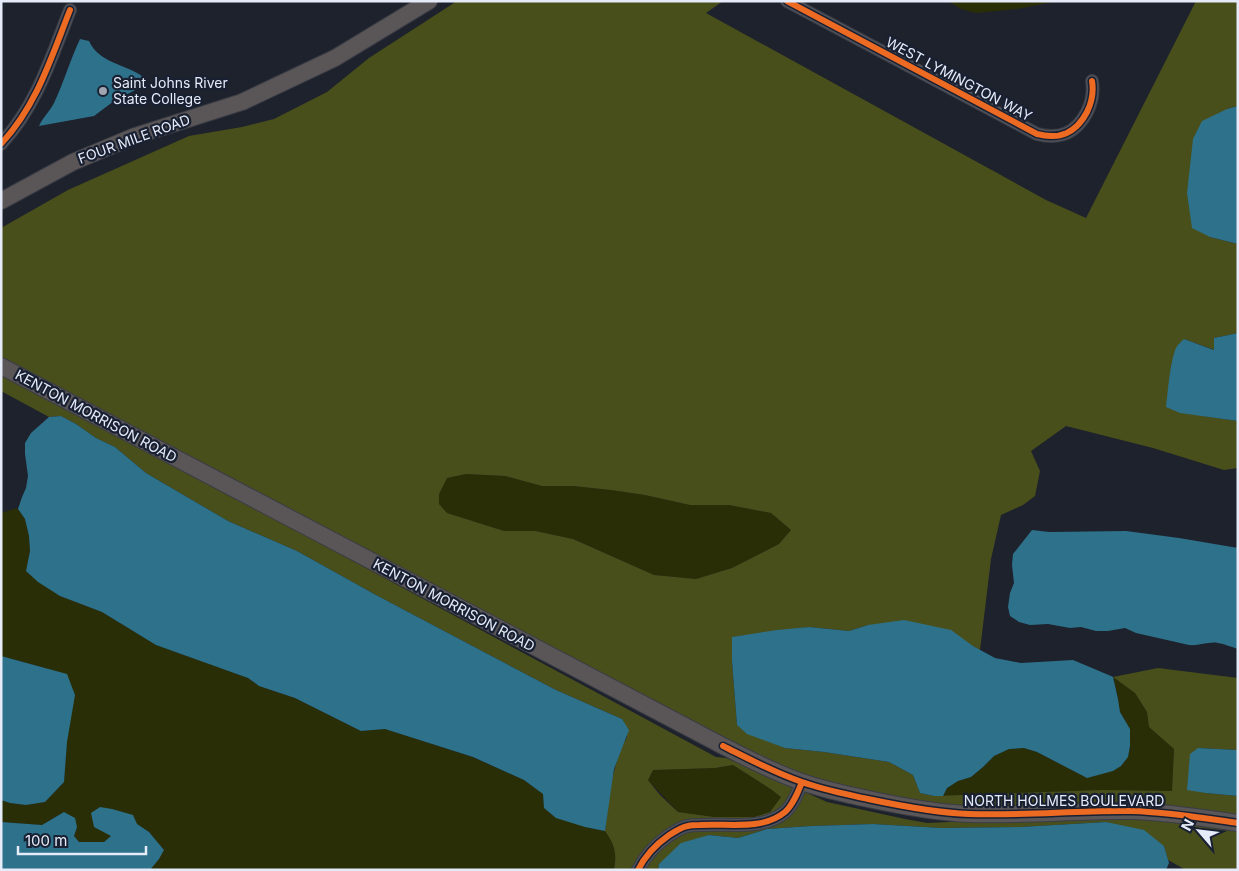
<svg xmlns="http://www.w3.org/2000/svg" width="1239" height="871" font-family="Inter,sans-serif">
  <style>
    .green { fill: #2a2e06 }
    .forest { fill: #494f1b; fill-rule: evenodd }
    .water { fill: #2d718b }
    .lines { fill: none; stroke-linecap: round; stroke-linejoin: round }
    .minor-casing { stroke: #3a3c45; stroke-width: 14 }
    .major-casing { stroke: #3a3c45; stroke-width: 18 }
    .minor { stroke: #4e5159; stroke-width: 12 }
    .major { stroke: #5a5658; stroke-width: 16 }
    .cycleway-casing { stroke: #182032; stroke-width: 9 }
    .cycleway { stroke: #ed6a23; stroke-width: 6 }
    .poi-dot { fill: #9fa5b1; stroke: #182032; stroke-width: 2 }
    .labels { text-anchor: middle; stroke-width: 4.5; stroke-linejoin: round; paint-order: stroke }
    .street-label { font-size: 14px; fill: #e5ebf8; stroke: #182032 }
    .poi-label { font-size: 14px; fill: #e5ebf8; stroke: #182032; text-anchor: start }
  </style>
  <rect width="100%" height="100%" fill="#1e222c"/>
  <!-- green -->
  <path class="green" d="M 948,1 L 1058,1 L 1017,9 L 976,13 L 961,9 Z
    M 466,474 L 505,476 L 542,486 L 573,486 L 611,490 L 645,495 L 690,505 L 729,505 L 771,513 L 791,530 L 779,544 L 732,568 L 696,579 L 654,575 L 573,539 L 535,531 L 504,531 L 447,513 L 439,504 L 439,494 L 447,478 Z
    M 17,508 L 25,519 L 29,536 L 30,551 L 28,562 L 60,596 L 102,612 L 156,645 L 248,678 L 259,686 L 295,698 L 361,731 L 385,729 L 472,757 L 524,780 L 543,794 L 544,808 L 585,827 L 605,831 C 615,845 617,854 614,870 L 150,870 L 164,850 L 149,832 L 137,824 L 111,836 L 104,842 L 79,842 L 74,836 L 77,827 L 64,812 L 42,825 L 1,822 L 1,800 L 10,803 L 26,805 L 45,802 L 64,782 L 67,742 L 45,668 L 1,656 L 1,613 L 2,610 L 1,609 L 1,513 Z
    M 1113,677 L 1135,693 L 1147,712 L 1149,727 L 1174,749 L 1172,791 L 1102,790 L 943,796 L 947,788 L 958,781 L 971,777 L 983,767 L 994,756 L 1008,749 L 1024,748 L 1037,752 L 1087,778 L 1121,766 L 1128,757 L 1130,746 L 1130,729 L 1120,712 L 1118,699 Z
    M 733,765 L 772,790 L 781,797 L 770,812 L 754,817 L 714,817 L 678,812 L 648,780 L 653,770 L 715,768 Z"/>
  <!-- forest -->
  <path class="forest" d="M 457,1 L 723,1 L 706,13 L 1046,200 L 1086,218 L 1196,1 L 1238,1 L 1238,106 L 1227,109 L 1210,237 L 1238,244 L 1238,333 L 1214,338 L 1215,350 L 1184,339 L 1204,416 L 1238,421 L 1238,468 L 1224,470 L 1153,448 L 1066,426 L 1031,451 L 1040,471 L 1035,496 L 1023,505 L 1001,515 L 991,559 L 980,650 L 973,646 L 868,625 L 849,631 L 809,627 L 733,637 L 732,661 L 737,725 L 785,748 L 824,752 L 889,762 L 913,775 L 920,793 L 934,796 L 1102,790 L 1172,791 L 1174,749 L 1149,727 L 1147,712 L 1135,693 L 1113,677 L 1158,668 L 1238,678 L 1238,750 L 1198,748 L 1206,793 L 1238,796 L 1238,819 L 1020,810 L 919,804 L 834,786 L 777,768 L 1,361 L 1,228 L 68,190 L 189,136 L 242,127 L 274,119 L 327,92 L 369,58 ZM 466,474 L 505,476 L 542,486 L 573,486 L 611,490 L 645,495 L 690,505 L 729,505 L 771,513 L 791,530 L 779,544 L 732,568 L 696,579 L 654,575 L 573,539 L 535,531 L 504,531 L 447,513 L 439,504 L 439,494 L 447,478 Z
    M 1,371 L 716,757 L 726,758 L 774,778 L 827,802 L 905,819 L 927,823 L 1104,815 L 1238,828 L 1238,870 L 1186,870 L 1168,860 L 1164,846 L 1106,822 L 1020,827 L 942,828 L 873,824 L 811,826 L 767,829 L 738,838 L 709,835 L 659,864 L 658,870 L 614,870 C 617,854 615,845 605,831 C 609,799 611,766 627,737 L 622,719 L 556,690 L 376,595 L 297,551 L 228,521 L 146,473 L 115,447 L 96,438 L 76,424 L 61,416 L 49,417 L 1,391 ZM 733,765 L 772,790 L 781,797 L 770,812 L 754,817 L 714,817 L 678,812 L 660,795 L 648,780 L 653,770 L 715,768 Z"/>
  <!-- water -->
  <path class="water" d="M 80,39 L 89,41 C 100,65 130,64 147,80 L 145,85 L 114,101 L 94,116 L 39,126 C 43,117 50,111 54,103 C 64,82 70,60 80,39 Z
    M 1238,106 L 1238,244 L 1210,237 L 1192,228 L 1187,193 L 1193,139 L 1202,121 L 1227,109 Z
    M 1238,333 L 1238,421 L 1180,413 L 1166,407 C 1168,391 1170,362 1176,348 C 1178,344 1181,342 1184,339 L 1214,350 L 1214,338 Z
    M 61,416 L 76,424 L 96,438 L 115,447 L 146,473 L 228,521 L 297,551 L 376,595 L 556,690 L 622,719 L 629,730 L 614,769 L 605,831 L 585,827 L 556,818 L 544,808 L 543,794 L 524,780 L 473,757 L 385,729 L 361,731 L 295,698 L 259,686 L 248,678 L 156,645 L 102,612 L 60,596 L 38,582 L 26,571 L 30,551 L 29,536 L 25,519 L 18,509 L 22,497 L 26,488 L 28,476 L 25,454 L 25,443 L 31,433 L 49,417 Z
    M 1032,530 L 1049,532 L 1126,531 L 1179,538 L 1238,548 L 1238,649 C 1231,647 1225,644 1218,643 C 1210,641 1199,646 1189,645 L 1136,633 L 1125,628 L 1108,631 L 1096,631 L 1081,627 L 1070,628 L 1048,624 L 1030,625 L 1019,622 L 1010,616 L 1008,607 L 1010,593 L 1014,583 L 1012,565 L 1013,554 Z
    M 904,620 L 951,630 L 973,646 L 995,658 L 1021,663 L 1073,660 L 1111,676 L 1113,677 L 1118,699 L 1120,712 L 1130,729 L 1130,746 L 1128,757 L 1121,766 L 1113,771 L 1087,778 L 1037,752 L 1024,748 L 1009,749 L 994,756 L 983,767 L 971,777 L 958,781 L 947,788 L 943,796 L 934,796 L 920,793 L 913,775 L 889,762 L 824,752 L 785,748 L 747,734 L 737,725 L 732,661 L 732,637 L 777,630 L 809,627 L 849,631 L 868,625 Z
    M 1,656 L 67,674 L 75,695 L 67,742 L 64,782 L 45,802 L 26,805 L 10,803 L 1,800 Z
    M 1198,748 L 1238,750 L 1238,796 L 1206,793 L 1187,790 L 1190,754 Z
    M 100,807 L 112,809 L 133,815 L 137,824 L 149,832 L 164,850 L 159,859 L 150,870 L 1,870 L 1,822 L 42,825 L 64,812 L 75,818 L 77,827 L 74,836 L 79,842 L 104,842 L 111,836 L 94,827 L 91,813 Z
    M 1106,822 L 1144,830 L 1164,846 L 1169,863 L 1166,870 L 658,870 L 659,864 L 681,843 L 709,835 L 738,838 L 767,829 L 811,826 L 873,824 L 942,828 L 1020,827 Z"/>
  <g class="lines">
    <defs>
      <path id="minor" d="M 787,1 L 1037,134 C 1060,140 1076,133 1087,112 C 1092,102 1094,93 1092,81
        M 1,144 C 37,105 51,58 70,10
        M 638,870 C 645,856 655,845 668,836 C 674,832 681,827 688,826 C 692,825 696,825 700,825 C 728,823 762,831 785,812 C 793,805 798,792 802,782"/>
      <path id="major" d="M 1,201 L 73,162 L 135,136 L 242,102 L 335,58 L 429,1
        M 1,366 L 723,746 C 749,759 775,773 802,782 C 824,790 846,794 868,799 C 901,806 936,813 969,814 C 1024,816 1078,810 1132,811 C 1168,812 1203,818 1238,823"/>
    </defs>
    <!-- minor casing -->
    <use href="#minor" class="minor-casing"/>
    <!-- major casing -->
    <use href="#major" class="major-casing"/>
    <!-- minor -->
    <use href="#minor" class="minor"/>
    <!-- major -->
    <use href="#major" class="major"/>
    <defs>
      <path id="cycleway" d="M 787,1 L 1037,134 C 1060,140 1076,133 1087,112 C 1092,102 1094,93 1092,81
        M 1,144 C 37,105 51,58 70,10
        M 723,746 C 749,759 775,773 802,782 C 824,790 846,794 868,799 C 901,806 936,813 969,814 C 1024,816 1078,810 1132,811 C 1168,812 1203,818 1238,823
        M 638,870 C 645,856 655,845 668,836 C 674,832 681,827 688,826 C 692,825 696,825 700,825 C 728,823 762,831 785,812 C 793,805 798,792 802,782"/>
    </defs>
    <!-- cycleway casing -->
    <use href="#cycleway" class="cycleway-casing"/>
    <!-- cycleway -->
    <use href="#cycleway" class="cycleway"/>
  </g>
  <!-- markers -->
  <circle class="poi-dot" cx="103" cy="91" r="5"/>
  <g class="labels">
    <!-- street labels -->
    <g class="street-label">
      <text transform="translate(959 79) rotate(28)" y="5">WEST LYMINGTON WAY</text>
      <text transform="translate(134 139) rotate(-20)" y="5">FOUR MILE ROAD</text>
      <text transform="translate(96 416) rotate(28)" y="5">KENTON MORRISON ROAD</text>
      <text transform="translate(454 605) rotate(28)" y="5">KENTON MORRISON ROAD</text>
      <text x="1064" y="806">NORTH HOLMES BOULEVARD</text>
    </g>
    <!-- poi labels -->
    <g class="poi-label">
      <text x="113" y="88">Saint Johns River<tspan x="113" dy="16">State College</tspan></text>
    </g>
  </g>
  <!-- border -->
  <rect width="1239" height="871" fill="none" stroke="#e5ebf8" stroke-width="5"/>
  <!-- north arrow -->
  <g transform="translate(1199 831) rotate(298)" stroke="#182032" stroke-width="4" paint-order="stroke">
  <path d="M0-4L9 19L0 12L-9 19Z" fill="#e5ebf8"/>
  <text y="-8" font-size="14" font-weight="bold" text-anchor="middle" fill="#e5ebf8">N</text>
  </g>
  <!-- scale -->
  <path d="M18 846v8h128v-8" fill="none" stroke="#e5ebf8" stroke-width="2.5"/>
  <text x="25" y="846" font-size="15" fill="#e5ebf8" stroke="#182032" stroke-width="4" paint-order="stroke">100 m</text>
</svg>
